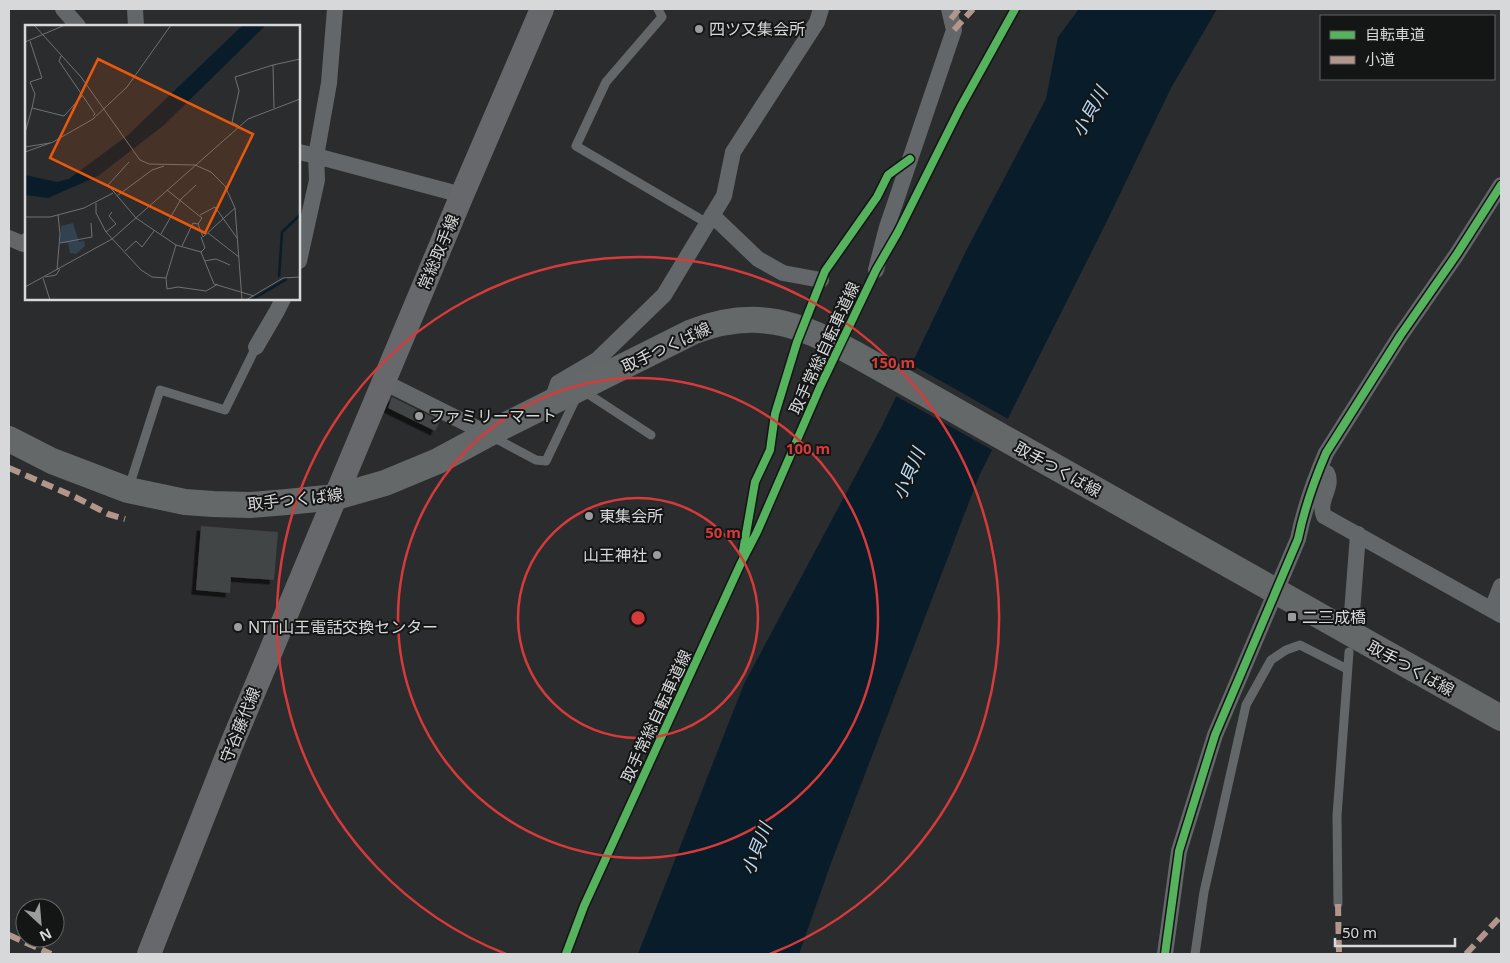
<svg xmlns="http://www.w3.org/2000/svg" width="1510" height="963" font-family="'Noto Sans','Noto Sans JP',sans-serif">
  <style>
    .water { fill: #081c29 }
    .pier { fill: #2b2c2d }
    .building { fill: #434445; filter: url(#shadow) }
    .lines { fill: none; stroke-linecap: round; stroke-linejoin: round }
    .service { stroke: #636769; stroke-width: 9 }
    .minor { stroke: #636769; stroke-width: 16 }
    .secondary { stroke: #66686c; stroke-width: 24 }
    .primary { stroke: #646869; stroke-width: 26 }
    .quiet { stroke: #b2968c; stroke-width: 6; stroke-dasharray: 12 6; stroke-linecap: butt }
    .cycleway-casing { stroke: #141515; stroke-width: 11 }
    .cycleway { stroke: #56b35d; stroke-width: 8 }
    .ring { fill: none; stroke: #d63a3a; stroke-width: 2.5 }
    .poi-dot { fill: #9b9c9d; stroke: #141515; stroke-width: 2 }
    .labels { text-anchor: middle; stroke-width: 4; stroke-linejoin: round; paint-order: stroke }
    .poi-label { font-size: 16px; fill: #d7d8d9; stroke: #141515; text-anchor: start }
    .street-label { font-size: 16px; fill: #d7d8d9; stroke: #141515 }
    .water-label { font-size: 18px; font-style: italic; fill: #b6daf8; stroke: #141515 }
    .inset-river { fill: none; stroke: #081c29; stroke-width: 2.5 }
    .inset-road { fill: none; stroke: #707172; stroke-width: 1 }
    .view { fill: #e8590c; fill-opacity: 0.15; stroke: #e8590c; stroke-width: 2.5 }
    .inset-edge { fill: none; stroke: #d7d8d9; stroke-width: 2.5 }
    .centre { fill: #d63a3a; stroke: #141515; stroke-width: 2.5 }
    .ring-label { font-size: 15px; text-anchor: middle; font-weight: bold; fill: #d63a3a; stroke: #141515; stroke-width: 4; stroke-linejoin: round; paint-order: stroke }
  </style>
  <defs>
    <filter id="shadow"><feDropShadow dx="-4.5" dy="4.5" stdDeviation="0" flood-color="#0009"/></filter>
  </defs>
  <rect width="100%" height="100%" fill="#2b2c2d"/>
  <!-- water -->
  <path class="water" d="M 1079,9 L 1217,9 L 1171,88 L 1104,227 L 979,476 L 831,863 L 799,954 L 638,954 L 744,684 L 881,428 L 967,249 L 1046,99 L 1058,37 Z"/>
  <!-- pier -->
  <path class="pier" d="M 909,363 L 1010,420 L 994,451 L 894,395 Z"/>
  <!-- building -->
  <path class="building" d="M 392,397 L 440,421 L 435,431 L 388,408 Z
    M 201,526 L 278,532 L 274,580 L 231,577 L 230,593 L 196,590 Z"/>
  <g class="lines">
    <!-- service -->
    <path class="service" d="M 658,9 L 662,17 L 606,82 L 576,146 L 707,223
      M 582,390 L 651,435
      M 493,437 L 536,460 L 546,461 L 576,398
      M 129,487 L 160,390 L 225,410 L 256,347
      M 1338,904 L 1337,816 L 1349,652
      M 1195,954 L 1204,892 L 1246,705 L 1271,660 L 1286,650 L 1300,645 L 1347,669"/>
    <!-- minor -->
    <path class="minor" d="M 63,9 L 78,26
      M 135,9 L 136,26
      M 299,152 L 316,156 L 462,195
      M 712,215 L 758,259 L 783,273 L 821,280
      M 9,238 L 23,244 L 26,241
      M 299,261 L 317,180 L 316,156 L 329,83 L 335,9
      M 876,270 L 887,227 L 954,30 L 949,9
      M 256,347 L 277,311 L 283,299
      M 384,382 L 488,434
      M 551,403 L 558,383 L 597,360 L 664,295 L 724,196 L 733,152 L 817,22 L 821,9
      M 1319,470 L 1327,473 C 1334,487 1317,501 1324,516 L 1501,615
      M 1492,609 L 1501,586
      M 1352,613 L 1358,534
      M 1165,954 L 1179,851 L 1215,735 L 1298,539 C 1304,510 1314,481 1326,453 L 1400,336 L 1457,254 L 1501,185"/>
    <!-- secondary -->
    <path class="secondary" d="M 149,954 L 231,746 L 462,195 L 542,9"/>
    <!-- primary -->
    <path class="primary" d="M 9,439 L 52,461 L 128,490 L 185,502 L 213,504 L 250,505 L 287,502 L 336,497 L 385,483 L 438,461 L 488,434 L 692,332 C 756,307 798,323 855,354 L 1501,718"/>
    <!-- quiet -->
    <path class="quiet" d="M 951,19 L 959,9
      M 954,30 L 973,9
      M 9,468 L 75,497 L 108,514 L 125,519
      M 1338,904 L 1339,954
      M 9,935 L 51,954
      M 1466,954 L 1501,916"/>
    <defs>
      <path id="cycleway" d="M 743,551 L 755,482 L 770,450 L 775,414 L 797,342 L 825,271 L 877,197 L 888,175 L 910,159
        M 566,954 L 584,906 L 741,563 L 757,532 L 820,387 L 876,270 L 898,232 L 960,108 L 1015,9
        M 1165,954 L 1179,851 L 1215,735 L 1298,539 C 1304,510 1314,481 1326,453 L 1400,336 L 1457,254 L 1501,185"/>
    </defs>
    <!-- cycleway casing -->
    <use href="#cycleway" class="cycleway-casing"/>
    <!-- cycleway -->
    <use href="#cycleway" class="cycleway"/>
  </g>
  <!-- distance rings -->
  <g class="ring">
    <circle cx="638" cy="618" r="120"/>
    <circle cx="638" cy="618" r="240"/>
    <path d="M506 954A361 361 0 1 1 770 954"/>
  </g>
  <!-- markers -->
  <g class="poi-dot">
    <circle cx="699" cy="29" r="5"/>
    <circle cx="419" cy="416" r="5"/>
    <circle cx="589" cy="516" r="5"/>
    <circle cx="657" cy="555" r="5"/>
    <rect x="1287" y="612" width="10" height="10" rx="2.5"/>
    <circle cx="238" cy="627" r="5"/>
  </g>
  <g class="labels">
    <!-- poi labels -->
    <g class="poi-label">
      <text x="709" y="35">四ツ又集会所</text>
      <text x="429" y="422">ファミリーマート</text>
      <text x="599" y="522">東集会所</text>
      <text x="647" y="561" text-anchor="end">山王神社</text>
      <text x="1302" y="623">二三成橋</text>
      <text x="248" y="633">NTT山王電話交換センター</text>
    </g>
    <!-- street labels -->
    <g class="street-label">
      <text transform="translate(438 252) rotate(-67)" y="6">常総取手線</text>
      <text transform="translate(666 347) rotate(-25)" y="6">取手つくば線</text>
      <text transform="translate(824 348) rotate(-65)" y="6">取手常総自転車道線</text>
      <text transform="translate(1058 469) rotate(29)" y="6">取手つくば線</text>
      <text transform="translate(295 499) rotate(-6)" y="6">取手つくば線</text>
      <text transform="translate(1411 668) rotate(29)" y="6">取手つくば線</text>
      <text transform="translate(656 716) rotate(-65)" y="6">取手常総自転車道線</text>
      <text transform="translate(240 725) rotate(-68)" y="6">守谷藤代線</text>
    </g>
    <!-- water labels -->
    <g class="water-label">
      <text transform="translate(1090 112) rotate(-61)" y="6">小貝川</text>
      <text transform="translate(909 474) rotate(-67)" y="6">小貝川</text>
      <text transform="translate(757 849) rotate(-69)" y="6">小貝川</text>
    </g>
  </g>
  <!-- overview -->
  <g transform="translate(25 25)">
    <rect width="275" height="275" fill="#2b2c2d"/>
    <path d="M 48,198 L 54,217 L 59,216 L 60,221 L 51,229 L 45,228 L 43,218 L 35,218 L 36,201 Z" fill="#334250"/>
    <path d="M 218,0 L 241,0 L 138,101 L 73,151 L 23,173 L 0,170 L 0,150 L 32,157 L 44,154 L 103,110 Z" fill="#081c29"/>
    <path class="inset-river" d="M 254,252 L 257,207 L 275,190M 226,275 L 262,254"/>
    <path class="inset-road" d="M 9,0 L 56,52 L 115,135 L 124,139 L 170,140 L 186,147 L 200,161 L 210,183 L 217,275M 5,16 L 17,53 L 5,57 L 10,69 L 7,83 L 39,91 L 57,71M 0,17 L 40,0M 36,31 L 34,36 L 70,89 L 68,91M 249,83 L 248,40 L 275,34M 214,101 L 207,97 L 214,66 L 210,52 L 248,40M 0,108 L 7,83M 0,122 L 25,118M 0,127 L 28,117 L 68,94 L 102,62 L 146,0M 104,137 L 83,160 L 111,193 L 151,220 L 176,227 L 189,259 L 229,271M 142,165 L 177,193 L 173,199 L 168,198 L 157,221M 92,171 L 127,145 L 139,141M 71,178 L 71,188 L 81,207 L 116,245 L 127,252 L 141,253 L 151,220M 175,190 L 190,182 L 212,213M 0,192 L 25,192 L 59,183 L 88,168M 173,199 L 178,212 L 210,183M 81,207 L 91,199 L 84,191 L 87,187M 183,208 L 214,232M 136,209 L 156,174 L 171,160M 35,218 L 67,212 L 66,198M 100,226 L 111,216 L 117,222 L 129,206M 176,227 L 180,223 L 176,212M 179,236 L 191,234 L 205,240M 32,245 L 35,209 L 33,190M 20,252 L 31,250 L 35,244M 18,253 L 25,275M 141,253 L 142,264 L 153,262 L 181,266 L 193,259M 0,262 L 87,214 L 223,94 L 275,74M 221,275 L 258,253 L 275,252"/>
    <path class="view" d="M 73,34 L 228,109 L 180,208 L 25,133 Z"/>
    <rect width="275" height="275" class="inset-edge"/>
  </g>
  <circle cx="638" cy="618" r="8" class="centre"/>
  <g class="ring-label">
    <text x="893" y="368">150 m</text>
    <text x="808" y="454">100 m</text>
    <text x="723" y="538">50 m</text>
  </g>
  <!-- border -->
  <rect width="1510" height="963" fill="none" stroke="#d7d8d9" stroke-width="20"/>
  <!-- legend -->
  <rect x="1320" y="15" width="175" height="65" fill="#141515" stroke="#626363"/>
  <rect x="1330" y="31" width="25" height="8" fill="#56b35d" stroke="#626363"/>
  <text x="1365" y="40" font-size="15" fill="#d7d8d9">自転車道</text>
  <rect x="1330" y="56" width="25" height="8" fill="#b2968c" stroke="#626363"/>
  <text x="1365" y="65" font-size="15" fill="#d7d8d9">小道</text>
  <!-- north arrow -->
  <g transform="translate(40 923) rotate(154)"><circle r="24" fill="#141515" stroke="#626363"/>
  <path d="M0-4L9 19L0 12L-9 19Z" fill="#9b9c9d"/>
  <text y="-8" font-size="14" font-weight="bold" text-anchor="middle" fill="#d7d8d9">N</text>
  </g>
  <!-- scale -->
  <path d="M1335 938v8h120v-8" fill="none" stroke="#d7d8d9" stroke-width="2.5"/>
  <text x="1342" y="938" font-size="15" fill="#d7d8d9" stroke="#141515" stroke-width="4" paint-order="stroke">50 m</text>
</svg>
